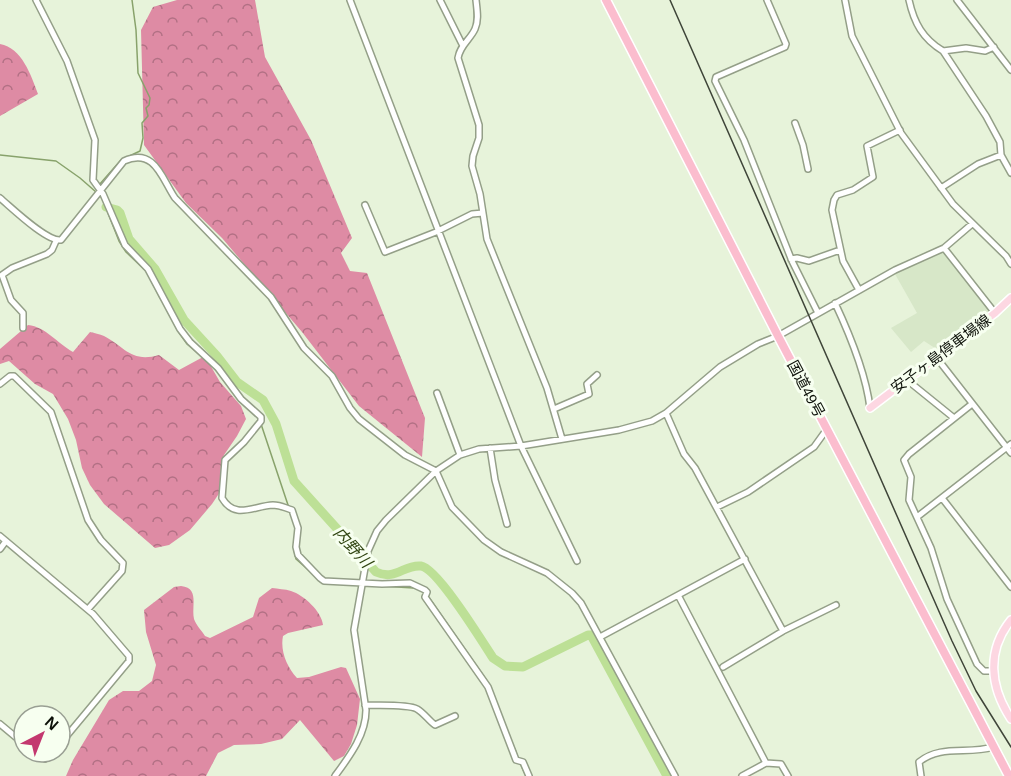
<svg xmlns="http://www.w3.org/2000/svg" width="1011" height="776" font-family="Arial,'Noto Sans JP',sans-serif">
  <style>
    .built { fill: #d7e7c8 }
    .forest { fill: url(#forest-crowns) }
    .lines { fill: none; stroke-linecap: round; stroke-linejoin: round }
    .stream { stroke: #88a26b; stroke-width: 1.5 }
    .river { stroke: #bde096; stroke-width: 9 }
    .minor-casing { stroke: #949f88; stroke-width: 8 }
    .major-casing { stroke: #fff; stroke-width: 10 }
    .highway-casing { stroke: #fff; stroke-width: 11 }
    .minor { stroke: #fff; stroke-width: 5 }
    .major { stroke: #fdd7e2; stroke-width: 7 }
    .highway { stroke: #fbbdce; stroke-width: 8 }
    .rail { stroke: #3f4539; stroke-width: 1.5 }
    .labels { text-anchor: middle; stroke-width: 6; stroke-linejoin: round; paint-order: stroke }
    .street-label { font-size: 15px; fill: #0c1008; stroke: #f7fff0 }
    .water-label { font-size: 16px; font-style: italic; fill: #304511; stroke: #f7fff0 }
  </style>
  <defs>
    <pattern id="forest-crowns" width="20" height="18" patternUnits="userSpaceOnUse" patternTransform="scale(1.5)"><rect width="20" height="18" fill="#de8ba4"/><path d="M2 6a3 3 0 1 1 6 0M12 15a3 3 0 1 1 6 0" fill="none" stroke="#b27084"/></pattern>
  </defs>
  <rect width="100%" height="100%" fill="#e7f3da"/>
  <!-- built -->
  <path class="built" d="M 944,251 L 991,313 L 938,350 L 924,341 L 911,352 L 891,328 L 917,313 L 895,274 Z"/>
  <!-- forest -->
  <path class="forest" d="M 177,0 L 255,0 L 265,57 L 311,140 L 352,238 L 341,253 L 350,271 L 367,273 L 425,418 L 422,457 L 359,406 L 302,332 L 222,238 L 186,203 L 144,145 L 141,30 L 153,7 Z
    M 0,44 C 22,48 31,75 38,94 L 0,116 Z
    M 28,325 C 46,327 57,343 73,352 L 90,332 C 94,333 100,334 104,336 C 125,347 131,363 159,355 L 179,370 L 203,357 L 209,363 L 220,382 L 241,406 L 246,419 L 237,436 L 224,455 L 221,464 L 220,492 L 212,504 L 190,530 L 169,545 L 155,548 L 104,504 L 90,485 L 82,468 L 76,440 L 68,419 L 53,394 L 35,384 L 9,361 L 0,364 L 0,349 Z
    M 181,586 C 200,588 191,606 194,619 C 196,625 202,631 205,636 L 210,638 L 253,617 L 259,598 L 272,588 C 278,589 285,589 291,591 C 304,595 322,612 323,625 L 288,633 L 283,636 C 280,651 287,667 297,678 L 309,677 L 341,667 L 346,668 L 360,699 L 357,725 L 351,744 L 344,756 L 334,761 L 300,720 L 282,739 L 261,744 L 234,745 L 218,753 L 206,776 L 66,776 L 73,760 L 109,700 L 123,691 L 139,691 L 152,681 L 156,665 L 146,632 L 144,610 L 174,587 Z"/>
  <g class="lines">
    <!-- stream -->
    <path class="stream" d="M 0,155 L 56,161 L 80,178 L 96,192
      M 99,185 L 121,160 L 140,151 L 143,138 L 142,123 L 148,116 L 146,108 L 149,105 L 150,98 L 138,73 L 136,30 L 132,0
      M 106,208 L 119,241 L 126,252 L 147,272 L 160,298
      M 167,310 L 176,327
      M 178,331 L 187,344 L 199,354
      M 228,386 L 244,405
      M 261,424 L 289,508
      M 294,550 L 296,559 L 322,582
      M 380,586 L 414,588
      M 428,596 L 487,681
      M 515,749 L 518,759
      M 520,763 L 526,776"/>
    <!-- river -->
    <path class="river" d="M 106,207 L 117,210 L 120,213 L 129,239 L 155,269 L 184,320 L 217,356 L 237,382 L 263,400 L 276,424 L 294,481 L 376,572 C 396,581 404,564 421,566 C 437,568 482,641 493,658 L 505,666 L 523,667 L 588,635 L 591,635 L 667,776"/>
    <defs>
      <path id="minor" d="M 36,0 L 67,61 L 95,140 L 93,180 L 103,194 L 125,245 L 148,269 L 180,329 L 190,342 L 218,368 L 241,399 L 261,417 L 261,421 L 244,442 L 225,460 L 222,498 C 235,520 253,506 273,505 C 281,505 285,508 292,510 L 298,528 L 296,547 L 298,555 L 320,578 L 324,581 L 382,584 L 410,583 L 425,590 L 427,592 L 425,597 L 488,687 L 516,760 L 523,762 L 529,776
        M 350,0 L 521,446 L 577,561
        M 440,0 L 463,46
        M 476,0 C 477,10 479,20 475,29 C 470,40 460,45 458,58 L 479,125 L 479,138 L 473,156 L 472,166 L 480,194 L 487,239 L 547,388 L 562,439
        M 767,0 L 786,44 L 785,47 L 716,77 L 715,81 L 744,140 L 792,261 L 818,313
        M 845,0 L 852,36 L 901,133 L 953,204 L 1006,256 L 1011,264
        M 909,0 C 914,23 923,39 943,51 L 966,48 L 985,51 L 994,47
        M 957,0 L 1011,70
        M 943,51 L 986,116 L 1000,142 L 1001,155 L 1011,173
        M 795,123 L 803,145 L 808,169
        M 941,188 L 978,164 L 1001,155
        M 0,198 C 12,208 47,242 61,240 L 124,161 C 155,147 162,179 175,198 L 271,297 L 304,348 L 332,376 L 350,408 L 359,419 L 405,455 L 436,471 L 452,507 L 484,540 L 501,552 L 547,573 L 572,593 L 581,603 L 675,776
        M 365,205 L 385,252 L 436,232 L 472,214 L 483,213
        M 944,248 L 995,313
        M 791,259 L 797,258 L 809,261 L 840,250
        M 859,290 L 843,261 L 832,210 L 834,200 L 837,195 L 853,190 L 873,177 L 867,146 L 900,130
        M 835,303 C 850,335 866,374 870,408
        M 23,328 L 23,313 L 11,300 L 2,275 L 12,268 L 47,254 L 52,250 L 56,241
        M 936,357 L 1011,453
        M 907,380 L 954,418
        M 0,384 L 10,376 L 14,376 L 51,412 L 88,520 L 101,540 L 123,563 L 122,571 L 88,609
        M 437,393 L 460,455
        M 972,404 L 909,454 L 904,460 L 911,477 L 909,500 L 931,548 L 947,599 L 977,664 L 984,671 L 993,671
        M 554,409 L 589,394 L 587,384 L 597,375
        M 666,413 L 684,454 L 695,468 L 783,631
        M 490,448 L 495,480 L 507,524
        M 942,498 L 1011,587
        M 717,507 L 748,492 L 814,447 L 827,429
        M 917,517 L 1011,444
        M 0,536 L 93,614 L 129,656 L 129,661 L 60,744
        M 0,549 L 6,541
        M 678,595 L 766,763
        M 600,637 L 745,559
        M 723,667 L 783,631 L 836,605
        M 365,705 C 378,706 407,704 417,709 C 424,713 429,721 435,725 L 455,716
        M 0,724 L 24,744
        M 34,752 L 45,759 L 53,752
        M 335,776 C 349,757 366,735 366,710 L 354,630 L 368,551 L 377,531 L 386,520 L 436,471 L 460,455 L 479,449 L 521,446 L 619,430 L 652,421 L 666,413 L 720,367 L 758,344 L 778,336 L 895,270 L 944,248 L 972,224
        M 742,776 L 766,763 L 781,764 L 788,776
        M 921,776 L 919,762 C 941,744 968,755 993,747"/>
      <path id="major" d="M 870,408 L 995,313 L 1011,298
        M 1011,620 C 986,651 990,687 1011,719"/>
      <path id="highway" d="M 606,0 L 778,336 L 1009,776"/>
    </defs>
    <!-- minor casing -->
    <use href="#minor" class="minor-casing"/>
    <!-- major casing -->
    <use href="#major" class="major-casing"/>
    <!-- highway casing -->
    <use href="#highway" class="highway-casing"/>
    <!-- minor -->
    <use href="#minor" class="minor"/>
    <!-- major -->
    <use href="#major" class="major"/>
    <!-- highway -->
    <use href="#highway" class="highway"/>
    <!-- rail -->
    <path class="rail" d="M 670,0 L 952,641 L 976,691 L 1011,747"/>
  </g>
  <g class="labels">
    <!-- street labels -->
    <g class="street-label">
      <text transform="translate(941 354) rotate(-37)" y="5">安子ヶ島停車場線</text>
      <text transform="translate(806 389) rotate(62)" y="5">国道49号</text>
    </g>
    <!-- water labels -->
    <g class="water-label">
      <text transform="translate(353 547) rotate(48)" y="6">内野川</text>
    </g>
  </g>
  <!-- north arrow -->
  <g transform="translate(42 734) rotate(42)"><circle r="28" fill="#f7fff0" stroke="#999f93" stroke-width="1.5"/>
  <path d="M0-4.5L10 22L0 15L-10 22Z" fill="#c3386f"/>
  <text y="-9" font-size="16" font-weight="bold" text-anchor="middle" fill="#0c1008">N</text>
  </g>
</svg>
